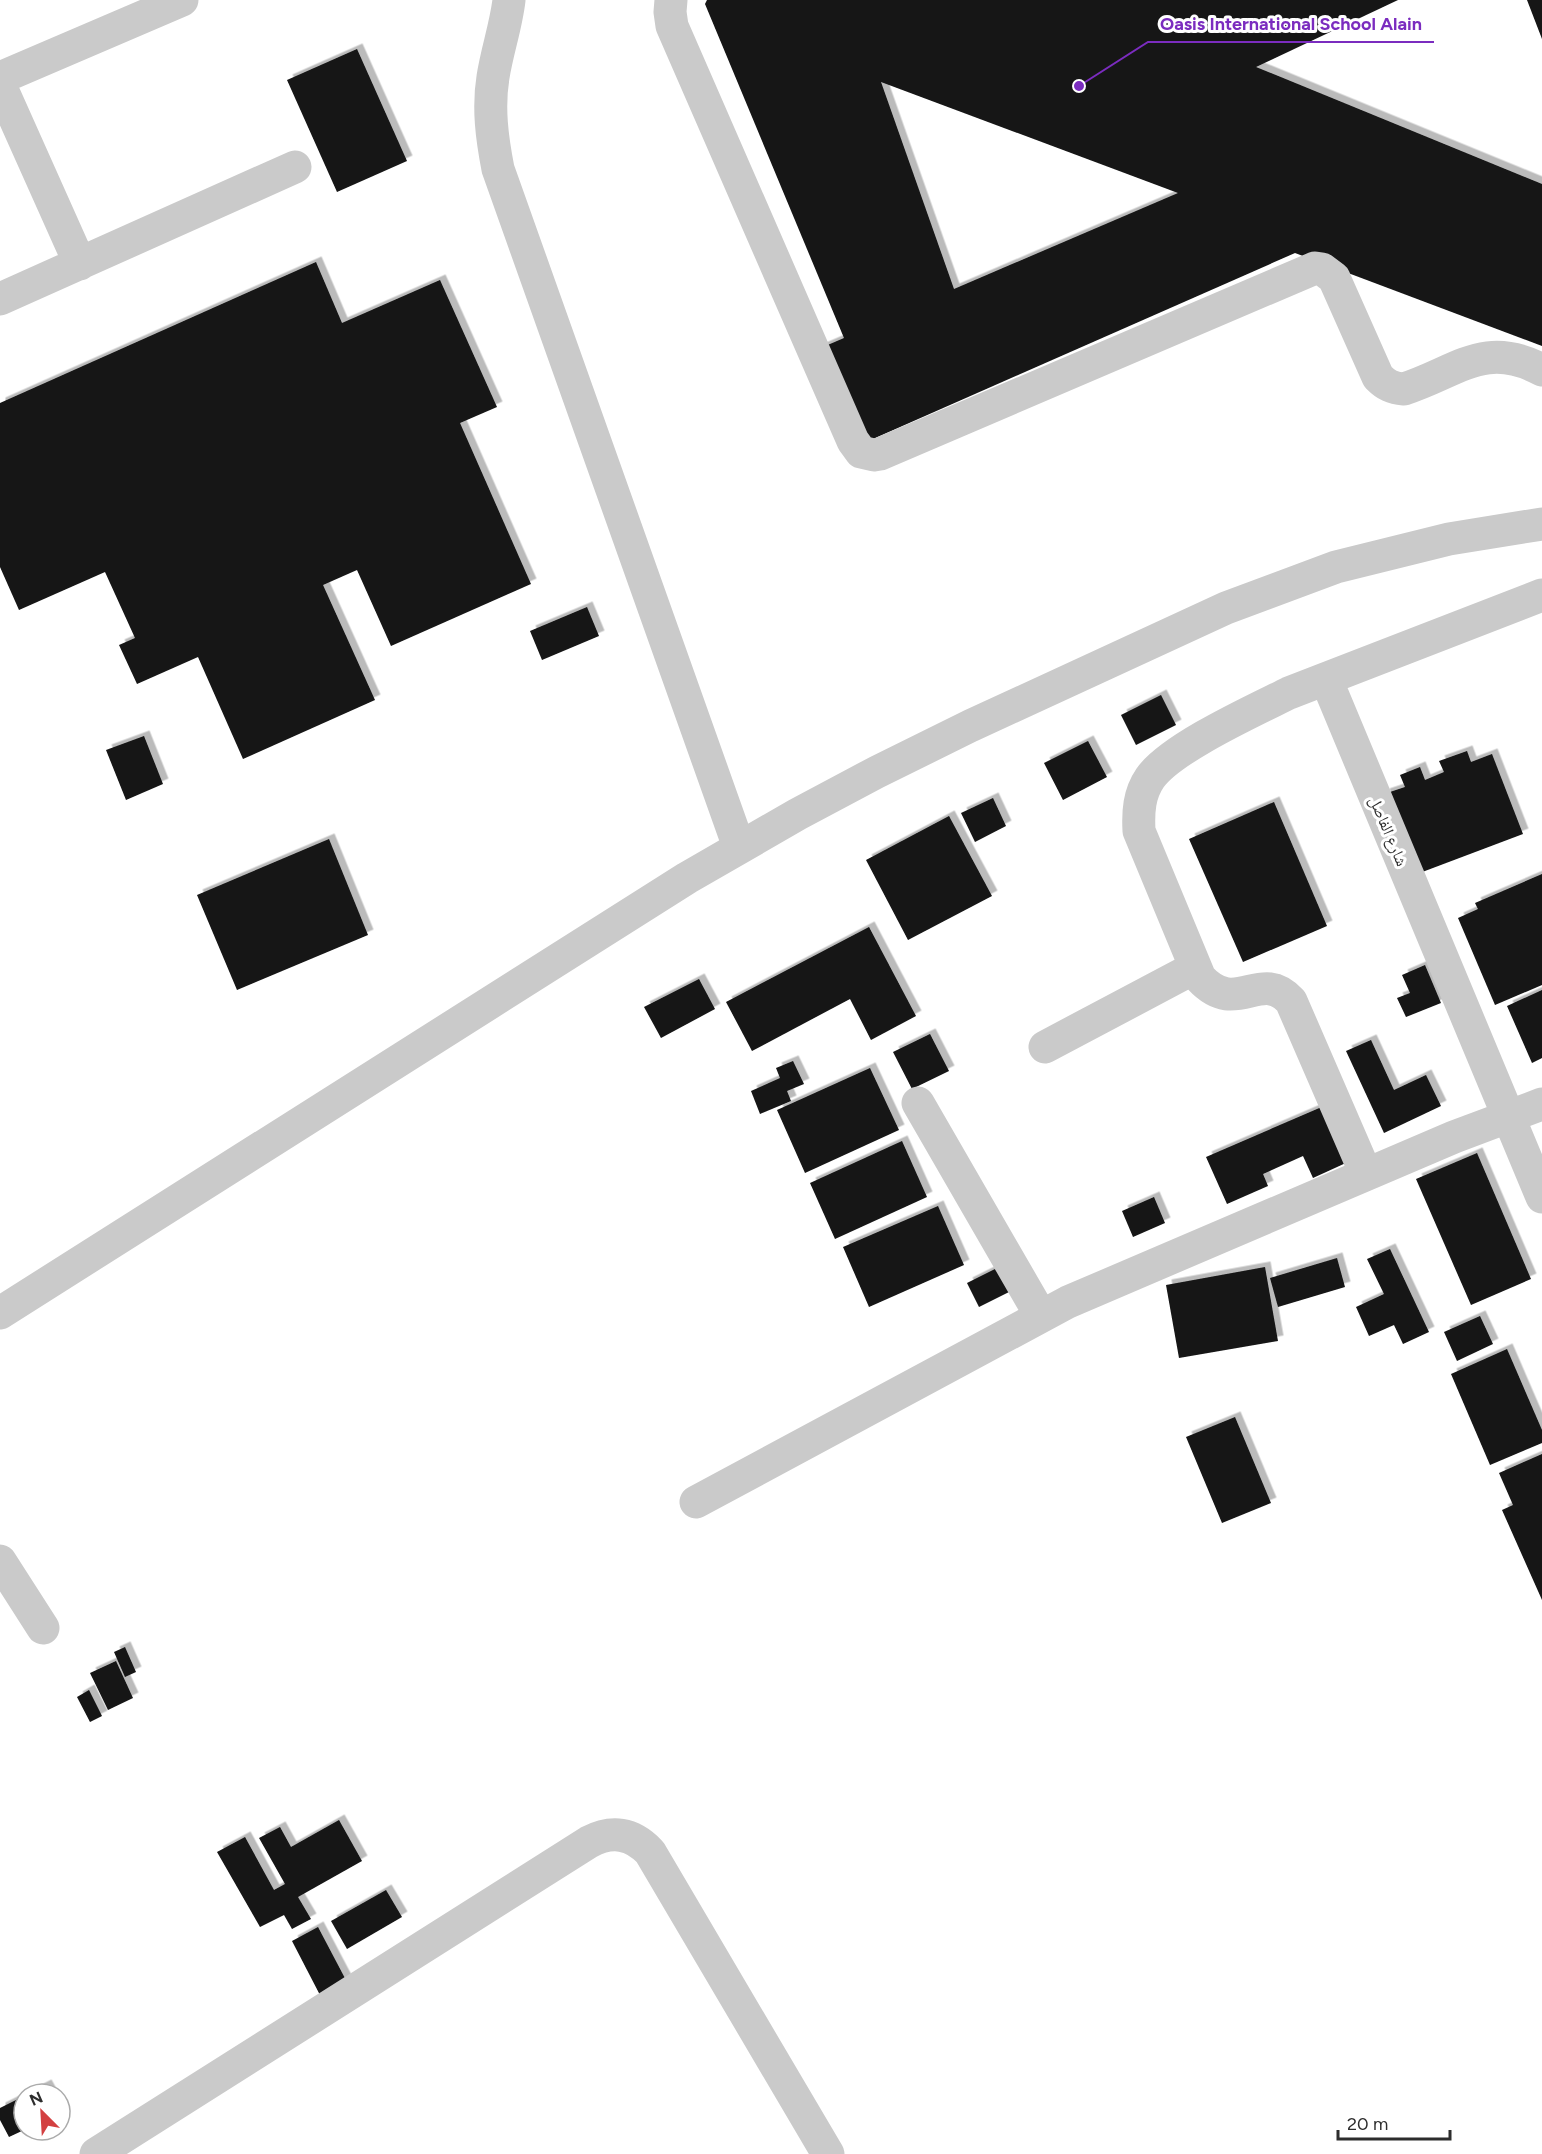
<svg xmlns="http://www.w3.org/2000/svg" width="1542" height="2154" font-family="Figtree,'Noto Naskh Arabic',sans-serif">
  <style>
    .building { fill: #141414; fill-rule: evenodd; filter: url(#shadow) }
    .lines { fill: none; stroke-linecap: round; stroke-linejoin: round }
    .minor { stroke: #cacaca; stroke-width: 33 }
    .labels { text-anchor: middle; stroke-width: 6; stroke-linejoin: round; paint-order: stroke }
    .street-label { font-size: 16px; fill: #2d2d2d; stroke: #fff }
    .leader { fill: none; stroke: #7b2cbf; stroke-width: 2 }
    .callout-dot { fill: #7b2cbf; stroke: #fff; stroke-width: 2 }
    .callout-label { font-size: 18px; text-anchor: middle; font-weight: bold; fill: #7b2cbf; stroke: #fff; stroke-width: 6; stroke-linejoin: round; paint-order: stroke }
  </style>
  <defs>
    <filter id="shadow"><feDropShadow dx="5.5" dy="-5.5" stdDeviation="0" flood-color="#0004"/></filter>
  </defs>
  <rect width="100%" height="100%" fill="#fff"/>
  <!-- building -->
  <path class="building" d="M 707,0 L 1398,0 L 1256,67 L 1542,184 L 1542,346 L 1295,253 L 857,446 L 816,350 L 844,338 L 705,4 ZM 881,82 L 1178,193 L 954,289 Z
    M 1527,0 L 1542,0 L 1542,39 Z
    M 357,49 L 407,161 L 337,192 L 287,80 Z
    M 316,262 L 342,323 L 440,280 L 497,407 L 460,423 L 531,584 L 391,646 L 357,570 L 323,585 L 375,700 L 243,759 L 198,657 L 137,684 L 119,645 L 135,638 L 105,572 L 19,610 L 0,567 L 0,403 Z
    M 587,607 L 599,636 L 542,660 L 530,631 Z
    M 1161,695 L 1176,725 L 1136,745 L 1121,715 Z
    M 144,736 L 163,784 L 126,800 L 106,750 Z
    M 1088,741 L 1107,777 L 1063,800 L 1044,763 Z
    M 1467,751 L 1471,762 L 1492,754 L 1523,834 L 1417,874 L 1384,794 L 1405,787 L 1400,775 L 1420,767 L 1425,780 L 1444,772 L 1439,761 Z
    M 993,798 L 1006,826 L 975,842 L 961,813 Z
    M 1274,802 L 1327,926 L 1243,962 L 1189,839 Z
    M 949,816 L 992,896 L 908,940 L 866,860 Z
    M 329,839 L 368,935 L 237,990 L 197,895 Z
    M 1542,874 L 1542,985 L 1495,1005 L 1458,918 L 1478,909 L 1475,903 Z
    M 869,927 L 916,1016 L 871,1040 L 850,999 L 752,1051 L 726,1002 Z
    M 1425,965 L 1441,1003 L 1406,1017 L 1397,998 L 1410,993 L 1402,975 Z
    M 699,979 L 715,1009 L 661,1038 L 644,1007 Z
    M 1542,990 L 1542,1058 L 1532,1063 L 1507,1006 Z
    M 930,1034 L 949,1071 L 912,1089 L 893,1052 Z
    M 1371,1040 L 1394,1090 L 1426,1075 L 1441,1106 L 1384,1133 L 1346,1051 Z
    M 793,1061 L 804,1084 L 787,1091 L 791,1101 L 760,1114 L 751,1091 L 780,1078 L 776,1068 Z
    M 870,1068 L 899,1130 L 805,1173 L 777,1110 Z
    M 1324,1106 L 1348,1162 L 1313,1178 L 1303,1156 L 1263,1174 L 1268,1186 L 1227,1204 L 1206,1157 Z
    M 902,1141 L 927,1197 L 835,1239 L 810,1183 Z
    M 1477,1153 L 1531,1279 L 1471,1305 L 1416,1179 Z
    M 1154,1197 L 1165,1223 L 1133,1237 L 1122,1211 Z
    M 938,1206 L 964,1265 L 869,1307 L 843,1247 Z
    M 1390,1249 L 1429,1332 L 1403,1344 L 1394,1325 L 1369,1336 L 1356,1307 L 1384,1294 L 1367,1259 Z
    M 1337,1258 L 1345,1287 L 1278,1307 L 1270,1278 Z
    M 1265,1267 L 1278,1341 L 1179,1358 L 1166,1285 Z
    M 997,1268 L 1009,1292 L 979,1307 L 967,1283 Z
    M 1480,1316 L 1493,1344 L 1457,1361 L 1444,1332 Z
    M 1507,1349 L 1542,1430 L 1542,1443 L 1490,1465 L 1451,1374 Z
    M 1235,1417 L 1271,1503 L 1222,1523 L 1186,1437 Z
    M 1542,1454 L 1542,1600 L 1502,1510 L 1513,1505 L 1499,1473 Z
    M 125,1647 L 136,1672 L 125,1677 L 114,1652 Z
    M 116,1661 L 133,1698 L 108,1710 L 90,1673 Z
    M 89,1690 L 102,1716 L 90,1722 L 77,1697 Z
    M 339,1820 L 362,1861 L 298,1897 L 311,1919 L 292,1929 L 284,1915 L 260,1927 L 217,1852 L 245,1837 L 274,1890 L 285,1884 L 259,1838 L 280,1827 L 291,1847 Z
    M 386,1890 L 402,1917 L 347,1949 L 331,1921 Z
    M 318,1927 L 348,1984 L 321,1997 L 292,1941 Z
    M 46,2085 L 51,2094 L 28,2094 Z
    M 24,2096 L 24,2130 L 9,2137 L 0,2120 L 0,2108 Z"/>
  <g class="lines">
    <!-- minor -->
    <path class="minor" d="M 509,0 C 506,26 497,51 493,77 C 488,108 492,138 498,169 L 739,847
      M 671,0 L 670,12 L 672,26 L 853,441 L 861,452 L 874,455 L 880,454 L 1315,268 L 1322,269 L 1334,278 L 1378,377 C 1386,385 1392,388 1404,389 C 1457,372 1485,339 1542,370
      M 0,78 L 182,0
      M 0,85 L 80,264
      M 0,299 L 295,167
      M 1326,679 L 1542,1197
      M 1045,1047 L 1194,968
      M 918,1103 L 1041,1316
      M 1366,1174 L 1291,1001 C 1260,967 1237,1018 1200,978 L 1139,831 C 1138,812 1139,794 1150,778 C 1171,748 1255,710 1289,693 L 1542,595
      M 0,1313 L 687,878 L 798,814 L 877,772 L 970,726 L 1226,608 L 1336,567 L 1449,539 L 1542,524
      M 696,1502 L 1068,1302 L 1454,1137 L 1542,1104
      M 0,1561 L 43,1628
      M 96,2154 L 589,1842 C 612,1830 632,1833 650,1852 L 828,2154"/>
  </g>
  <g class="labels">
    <!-- street labels -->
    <g class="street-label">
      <text transform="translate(1389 831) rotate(67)" y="6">شارع الفاصل</text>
    </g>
  </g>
  <!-- callouts -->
  <path class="leader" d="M1079 86L1148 42H1434"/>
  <circle class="callout-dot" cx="1079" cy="86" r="6"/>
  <g class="callout-label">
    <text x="1291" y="30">Oasis International School Alain</text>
  </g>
  <!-- north arrow -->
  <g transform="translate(42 2112) rotate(336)"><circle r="28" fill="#ffffff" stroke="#ababab" stroke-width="1.5"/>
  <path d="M0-4.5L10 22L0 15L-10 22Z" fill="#d34041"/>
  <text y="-9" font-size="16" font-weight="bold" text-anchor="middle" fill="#2d2d2d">N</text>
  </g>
  <!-- scale -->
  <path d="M1338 2130v9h112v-9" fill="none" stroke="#2d2d2d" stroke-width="3"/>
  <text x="1347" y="2130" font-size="18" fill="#2d2d2d" stroke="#ffffff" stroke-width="4.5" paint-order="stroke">20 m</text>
</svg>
